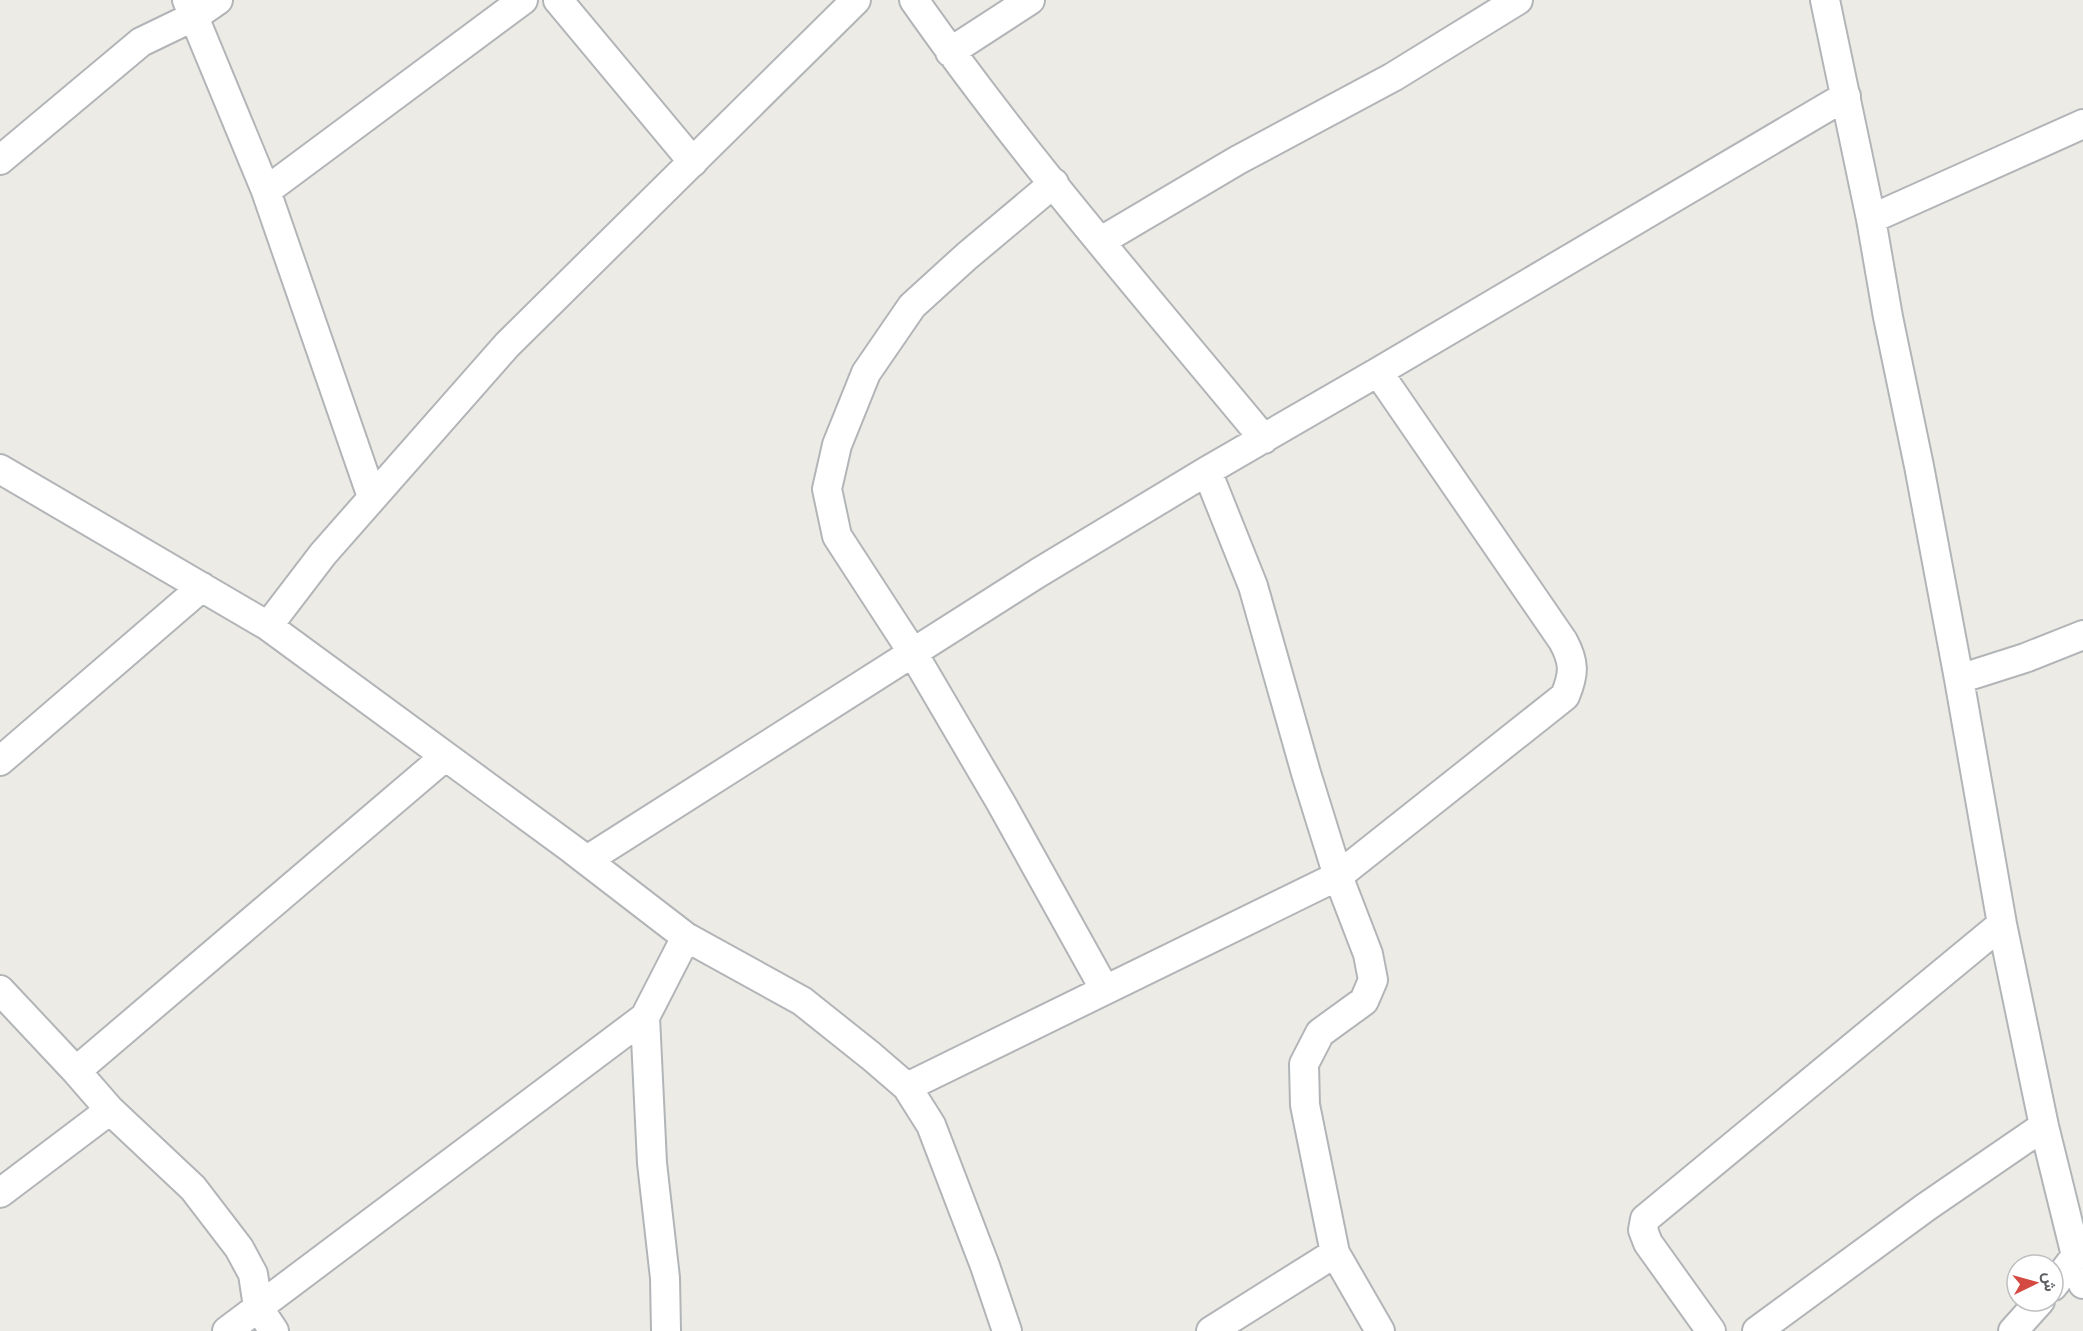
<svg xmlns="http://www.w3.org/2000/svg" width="2083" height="1331" font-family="Roboto,Vazirmatn,sans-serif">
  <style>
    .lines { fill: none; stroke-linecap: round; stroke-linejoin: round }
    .minor-casing { stroke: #b2b5b8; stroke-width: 32 }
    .minor { stroke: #fff; stroke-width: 28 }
  </style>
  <rect width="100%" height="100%" fill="#edebe5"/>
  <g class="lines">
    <defs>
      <path id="minor" d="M 187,0 L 266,191 L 372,497
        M 558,0 L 693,162
        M 914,0 C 1021,153 1145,295 1264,439
        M 1825,0 L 1871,219 L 1888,317 L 1919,466 L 1959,679 L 2002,924 L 2044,1126 L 2083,1284
        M 950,52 L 1030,0
        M 0,160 L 141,42 L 195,16 L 218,0
        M 1054,183 L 967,256 L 912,306 L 866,373 L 837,445 L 827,489 L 837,536 L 913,653 L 1001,803 L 1105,990
        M 266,191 L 523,0
        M 1871,219 L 2083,124
        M 1101,241 L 1238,160 L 1393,77 L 1518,0
        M 0,469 L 268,626 L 587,860 L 1038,573 L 1207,471 L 1378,372 L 1846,96
        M 1207,471 L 1253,586 L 1306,773 L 1338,876 L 1368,954 L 1373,980 L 1364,1001 L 1320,1033 L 1304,1064 L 1305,1105 L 1335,1253
        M 268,626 L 323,554 L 507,345 L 856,0
        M 1959,679 L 2025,658 L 2083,635
        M 0,761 L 202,587
        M 573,850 L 686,937 L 802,1001 L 871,1056 L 907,1087 L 931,1125 L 985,1266 L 1007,1331
        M 0,990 L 76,1071 L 110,1110 L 193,1188 L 239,1248 L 253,1274 L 258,1307 L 274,1331
        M 76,1071 L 441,760
        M 907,1087 L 1338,876 L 1565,696 C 1574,674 1575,663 1563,641 L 1378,372
        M 0,1193 L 110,1110
        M 2053,1286 L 2075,1257 L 2083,1252
        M 227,1331 L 645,1017
        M 666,1331 L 665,1278 L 652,1163 L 645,1017 L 686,937
        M 1211,1331 L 1335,1253 L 1380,1331
        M 1711,1331 L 1648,1243 L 1643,1230 L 1645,1219 L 2002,924
        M 1757,1331 L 1926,1207 L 2044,1126
        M 2013,1331 L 2040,1301"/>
    </defs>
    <!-- minor casing -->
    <use href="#minor" class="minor-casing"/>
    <!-- minor -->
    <use href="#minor" class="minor"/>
  </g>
  <!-- north arrow -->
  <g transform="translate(2035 1283) rotate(85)"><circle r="28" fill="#ffffff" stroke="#bebfc1" stroke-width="1.5"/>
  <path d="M0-4.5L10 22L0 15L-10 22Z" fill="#d54943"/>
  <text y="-9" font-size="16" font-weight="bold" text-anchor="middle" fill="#5c6063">ش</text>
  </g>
</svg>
